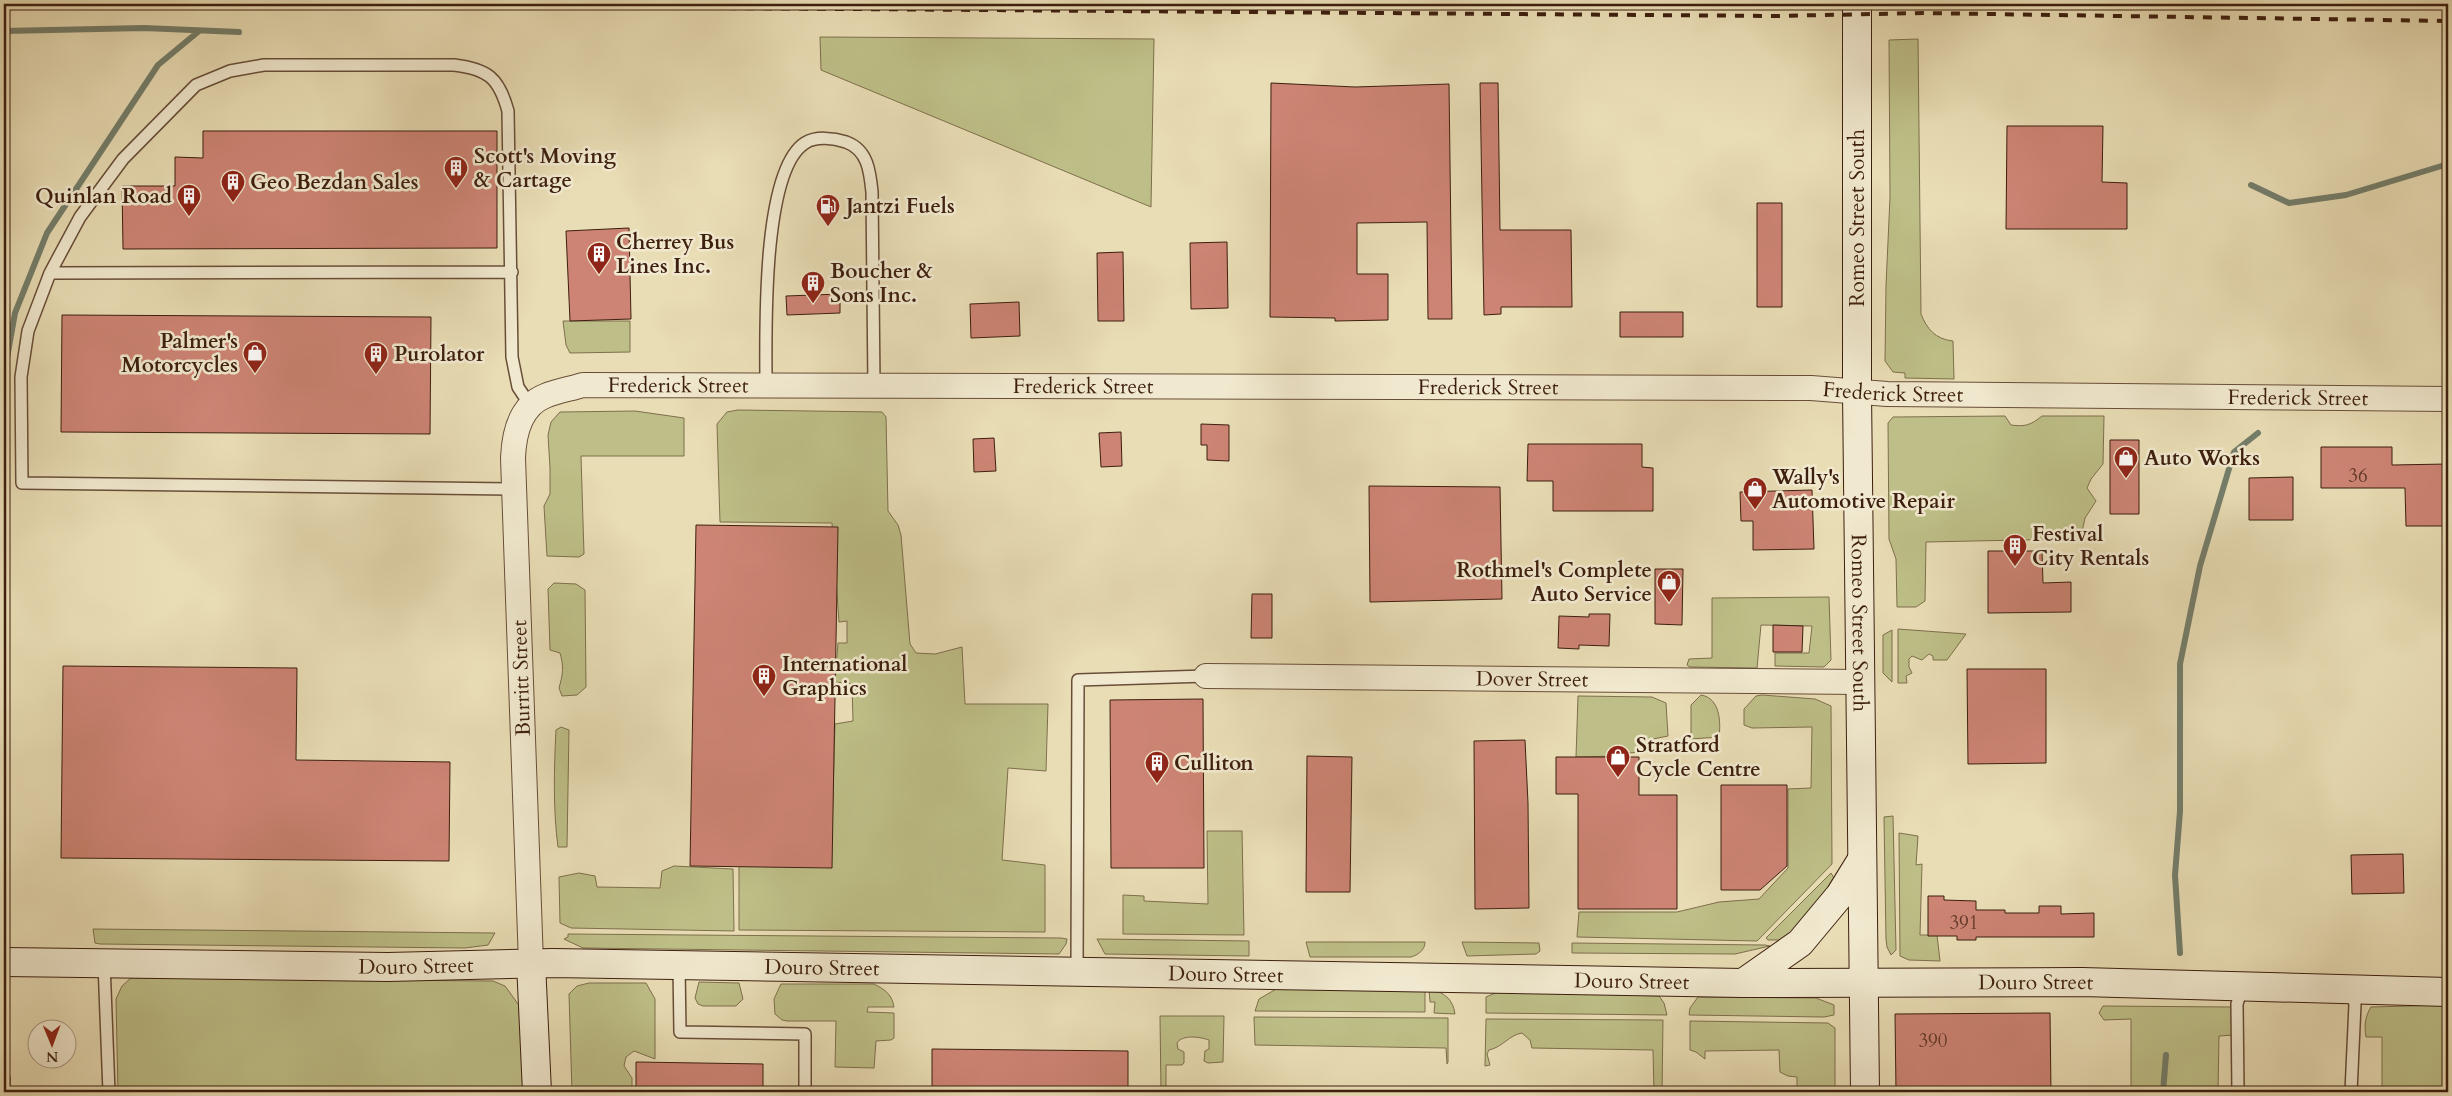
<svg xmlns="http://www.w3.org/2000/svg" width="2452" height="1096" font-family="Cardo,serif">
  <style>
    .green { fill: #bebf88; stroke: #7e6f4c }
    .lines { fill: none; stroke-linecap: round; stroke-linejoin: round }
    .stream { stroke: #747e6b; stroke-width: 6 }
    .building { fill: #cd8474; stroke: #3d1f0f }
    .lane-casing { stroke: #684e38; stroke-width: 14 }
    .street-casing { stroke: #684e38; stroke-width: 26 }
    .secondary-casing { stroke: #3d1f0f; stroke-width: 30 }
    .lane { stroke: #f1e9cf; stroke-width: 11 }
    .street { stroke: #f1e9cf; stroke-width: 24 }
    .secondary { stroke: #f1e9cf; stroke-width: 28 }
    .rail { stroke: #3d1f0f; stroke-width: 4; stroke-dasharray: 9 9; stroke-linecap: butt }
    .labels { text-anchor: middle; stroke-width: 5; stroke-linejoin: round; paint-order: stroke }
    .number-label { font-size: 19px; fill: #613828 }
    .poi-label { font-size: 21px; font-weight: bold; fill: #3d1f0f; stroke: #f1e9cf; text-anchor: start }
    .street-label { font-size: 21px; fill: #3d1f0f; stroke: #f1e9cf }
  </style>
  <rect width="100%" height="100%" fill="#e9ddb5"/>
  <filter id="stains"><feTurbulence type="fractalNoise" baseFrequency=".004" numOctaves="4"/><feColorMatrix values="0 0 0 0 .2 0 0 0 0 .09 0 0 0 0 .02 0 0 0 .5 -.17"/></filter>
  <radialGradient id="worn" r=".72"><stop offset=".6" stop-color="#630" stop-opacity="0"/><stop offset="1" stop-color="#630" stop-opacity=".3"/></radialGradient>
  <!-- green -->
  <path class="green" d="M 820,37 L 1154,39 L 1151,207 L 821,70 Z
    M 1918,39 L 1921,314 C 1927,329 1935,339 1953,341 L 1954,379 L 1905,378 L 1905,373 L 1893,372 L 1885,361 L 1886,286 L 1890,197 L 1889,40 Z
    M 563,321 L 630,321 L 630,352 L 570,353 L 566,345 Z
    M 738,410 L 882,412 L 886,417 L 888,511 L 898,525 L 901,535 L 910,644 L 916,653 L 935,654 L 962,647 L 965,704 L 1048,704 L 1046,771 L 1008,768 L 1002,860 L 1045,865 L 1045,932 L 739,930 L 739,868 L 741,864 L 831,866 L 835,724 L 853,721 L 852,684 L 835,682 L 838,643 L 847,643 L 847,621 L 839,622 L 832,523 L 720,522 L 717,424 L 727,412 Z
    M 635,411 L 684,418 L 684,456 L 581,456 L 584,554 L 579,557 L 547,556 L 544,506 L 550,494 L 550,468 L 548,435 L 551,422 L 560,412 Z
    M 2005,416 L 2011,425 C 2025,427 2031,425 2042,416 L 2104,416 L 2103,464 L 2091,479 L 2087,488 L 2096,501 L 2085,518 L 2082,532 L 2070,539 L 1926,542 L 1925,601 L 1916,607 L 1897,607 L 1896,559 L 1889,539 L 1888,423 L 1893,417 Z
    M 554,583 L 576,584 L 585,590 L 586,687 L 577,695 L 562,696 L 559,688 C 563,674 564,667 560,653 L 550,650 L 548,589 Z
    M 1829,597 L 1831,660 L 1824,667 L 1775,666 L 1775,653 L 1809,653 L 1812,626 L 1761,625 L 1757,668 L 1690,667 L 1687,665 L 1689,659 L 1712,658 L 1712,598 Z
    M 1898,629 L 1966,634 L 1947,660 L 1933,660 L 1933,656 L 1929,654 L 1922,660 L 1912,656 L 1909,659 L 1909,667 L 1912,673 L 1906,676 L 1907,683 L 1898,683 Z
    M 1892,630 L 1892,682 L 1883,673 L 1883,635 Z
    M 1701,695 C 1720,698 1721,722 1719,737 L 1691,739 L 1691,705 Z
    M 1762,695 L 1815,699 L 1831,706 L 1832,864 L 1757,941 L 1577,937 L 1579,912 L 1677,912 L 1719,902 L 1759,899 L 1788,868 L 1788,789 L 1811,788 L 1812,727 L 1752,728 L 1744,725 L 1744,709 L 1756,696 Z
    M 1578,696 L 1652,697 L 1666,703 L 1668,736 L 1643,741 L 1643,752 L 1614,754 L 1614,756 L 1576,757 Z
    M 561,727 L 569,730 L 567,847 L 558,847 C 553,809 554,769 556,730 Z
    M 1893,816 L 1896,950 L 1891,955 L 1887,947 L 1886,939 L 1884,817 Z
    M 1207,831 L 1242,831 L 1244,935 L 1123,934 L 1123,895 L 1144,896 L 1144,901 L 1208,904 Z
    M 1899,833 L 1918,836 L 1916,865 L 1922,864 L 1920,935 L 1937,935 L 1940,961 L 1909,960 L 1900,956 Z
    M 674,866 L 733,869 L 734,931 L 571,928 L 560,923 L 559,877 L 579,873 L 595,876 L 597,887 L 660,888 L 662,871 Z
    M 1831,873 L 1834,878 L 1805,923 L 1783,940 L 1768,940 L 1766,938 Z
    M 93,929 L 495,933 L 488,945 L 465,948 L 100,944 L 95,943 Z
    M 568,934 L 1061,938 L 1067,939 L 1066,944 L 1059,954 L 583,948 L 564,939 L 568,937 Z
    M 1097,939 L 1249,941 L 1249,956 L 1105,954 Z
    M 1306,942 L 1425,942 C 1425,950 1418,955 1411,957 L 1310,957 Z
    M 1462,942 L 1539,943 L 1540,951 L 1536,954 L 1467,956 Z
    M 1572,943 L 1765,945 L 1770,946 L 1735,954 L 1572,953 Z
    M 131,978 L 493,981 L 505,986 L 521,1008 L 526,1092 L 118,1092 L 116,999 L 122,986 Z
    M 699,982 L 739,983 L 743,999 L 736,1006 L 703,1006 L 698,1004 L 695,998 Z
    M 589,983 L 646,983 L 655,999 L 655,1059 L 634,1051 L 626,1057 L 624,1066 L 632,1078 L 632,1092 L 572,1092 L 569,994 L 577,986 Z
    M 781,984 L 874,984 C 886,990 892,995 894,1007 L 868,1007 L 867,1012 L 894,1013 L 894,1038 L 891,1040 L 876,1041 L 874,1068 L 835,1067 L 836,1021 L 787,1021 L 782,1020 L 775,1014 L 774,999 Z
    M 1278,988 L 1425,990 L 1425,1012 L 1255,1011 L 1259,999 Z
    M 1429,989 C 1444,992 1453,999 1455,1014 L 1434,1013 L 1435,1002 L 1430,1002 Z
    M 1500,991 L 1659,996 L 1664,1003 L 1667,1015 L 1486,1013 L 1486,997 Z
    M 1698,997 L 1816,998 L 1834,1005 L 1834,1015 L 1824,1017 L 1689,1015 L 1690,1008 Z
    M 2446,1005 L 2444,1025 L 2448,1025 L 2448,1092 L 2382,1092 L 2382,1037 L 2366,1037 C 2364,1025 2365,1017 2371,1007 Z
    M 2103,1006 L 2232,1007 L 2234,1035 L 2219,1036 L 2218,1092 L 2131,1092 L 2131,1019 L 2104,1020 L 2099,1013 Z
    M 1160,1016 L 1224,1016 L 1223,1062 L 1208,1063 L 1204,1061 L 1205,1051 L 1209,1049 L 1209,1040 C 1200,1037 1183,1034 1177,1043 L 1178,1049 L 1184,1052 L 1184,1063 L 1182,1065 L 1166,1065 L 1166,1092 L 1161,1092 Z
    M 1254,1017 L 1448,1018 L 1448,1062 L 1447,1064 L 1446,1048 L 1255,1045 Z
    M 1486,1019 L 1663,1020 L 1662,1092 L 1654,1092 L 1653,1050 L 1532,1048 L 1530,1040 L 1522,1033 C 1509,1035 1503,1047 1489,1050 L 1487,1054 L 1490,1065 L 1485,1066 Z
    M 1690,1021 L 1828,1023 L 1835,1028 L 1835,1092 L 1797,1092 L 1797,1077 L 1788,1076 L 1780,1072 L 1779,1050 L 1705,1051 L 1705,1059 L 1696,1052 L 1690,1050 Z"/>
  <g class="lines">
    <!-- stream -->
    <path class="stream" d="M 4,31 L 144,28 L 239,32
      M 2251,185 L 2289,203 L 2346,195 L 2448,164
      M 4,375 L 15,313 L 47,233 L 158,65 L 199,31
      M 2180,953 L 2175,875 L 2180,811 L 2180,664 L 2200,566 L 2234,452 L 2258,433
      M 8,1078 L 8,1092
      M 2163,1092 L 2166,1055"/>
  </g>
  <!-- building -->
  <path class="building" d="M 1271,83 L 1355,87 L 1449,84 L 1452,319 L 1428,319 L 1427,222 L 1357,223 L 1357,274 L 1388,274 L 1388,320 L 1335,321 L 1335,318 L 1270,317 Z
    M 1480,83 L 1498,83 L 1500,230 L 1571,230 L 1572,307 L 1501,307 L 1501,314 L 1484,315 Z
    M 2007,126 L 2103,126 L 2102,182 L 2127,183 L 2127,229 L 2006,229 Z
    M 203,131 L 497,131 L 497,248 L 123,249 L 122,186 L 175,186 L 175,157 L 203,158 Z
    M 1757,203 L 1782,203 L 1782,307 L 1757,307 Z
    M 629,228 L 631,319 L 570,321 L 566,231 Z
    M 1227,242 L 1228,308 L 1191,309 L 1190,243 Z
    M 1123,252 L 1124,321 L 1098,321 L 1097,253 Z
    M 840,294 L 840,313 L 787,315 L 786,296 Z
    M 1019,302 L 1020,336 L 971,338 L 970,304 Z
    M 1620,312 L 1683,312 L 1683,337 L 1620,337 Z
    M 62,315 L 431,317 L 430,434 L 61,432 Z
    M 1201,424 L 1229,425 L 1229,461 L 1207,460 L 1207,445 L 1201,445 Z
    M 1121,432 L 1122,466 L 1101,467 L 1099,433 Z
    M 994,438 L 996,471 L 974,472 L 973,439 Z
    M 2110,440 L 2139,440 L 2139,514 L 2110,514 Z
    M 1528,444 L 1642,444 L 1642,467 L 1653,468 L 1653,511 L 1553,511 L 1553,481 L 1527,481 Z
    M 2321,447 L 2392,447 L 2392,465 L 2448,464 L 2448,526 L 2406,526 L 2405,488 L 2321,488 Z
    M 2293,477 L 2293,520 L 2249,520 L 2249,478 Z
    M 1369,486 L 1500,487 L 1502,599 L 1370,602 Z
    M 1812,490 L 1814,549 L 1753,550 L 1753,521 L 1741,521 L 1740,492 Z
    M 696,525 L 838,527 L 832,868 L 690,866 Z
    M 1988,551 L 2042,551 L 2043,583 L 2071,582 L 2071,612 L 1988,613 Z
    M 1655,569 L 1683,569 L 1682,625 L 1655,624 Z
    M 1252,594 L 1272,594 L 1272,638 L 1251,638 Z
    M 1589,614 L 1610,614 L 1609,646 L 1579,645 L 1579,649 L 1558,648 L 1559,616 L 1589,617 Z
    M 1773,625 L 1803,626 L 1802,652 L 1773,652 Z
    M 63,666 L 297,668 L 296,760 L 450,762 L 449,861 L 61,858 Z
    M 1967,669 L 2046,669 L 2046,763 L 1968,764 Z
    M 1203,699 L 1204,868 L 1111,868 L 1110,700 Z
    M 1525,740 L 1528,803 L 1529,908 L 1475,909 L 1474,741 Z
    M 1307,756 L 1352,757 L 1350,892 L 1306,892 Z
    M 1556,757 L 1639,757 L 1639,795 L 1677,795 L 1677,909 L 1578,909 L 1578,794 L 1556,794 Z
    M 1721,785 L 1787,785 L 1787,866 L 1760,890 L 1721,890 Z
    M 2403,854 L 2404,893 L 2352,894 L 2351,855 Z
    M 1928,896 L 1944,896 L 1944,900 L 1976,901 L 1976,910 L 2005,910 L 2005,913 L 2039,913 L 2039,906 L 2061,906 L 2061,914 L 2094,913 L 2094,937 L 1976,937 L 1976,940 L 1957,940 L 1957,936 L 1928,936 Z
    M 2050,1013 L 2051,1092 L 1896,1092 L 1895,1014 Z
    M 932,1049 L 1128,1051 L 1128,1092 L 932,1092 Z
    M 636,1062 L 763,1064 L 763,1092 L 636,1092 Z"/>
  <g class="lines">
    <defs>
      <path id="lane" d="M 50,273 L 512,272
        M 766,385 C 766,337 761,171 805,143 C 816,136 834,138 846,142 C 868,150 870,172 872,192 L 874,386
        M 513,489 L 22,483 L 21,377 L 28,331 L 50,273 L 80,217 L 123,159 L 196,85 L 230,71 L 264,65 L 454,65 C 488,69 499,78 508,111 L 512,357 L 518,387 L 530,405
        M 104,963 L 109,1092
        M 679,965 L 680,1032 L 805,1034 L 805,1092
        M 1077,971 L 1078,680 L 1206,676
        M 2350,991 L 2355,1004 L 2351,1092
        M 2238,1092 L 2237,1004 L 2242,988"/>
      <g id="street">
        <path id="s1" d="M 1206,676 L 1860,682"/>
        <path id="s2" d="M 531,963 L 513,458 C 514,433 520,406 545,396 C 557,391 570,389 583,385 L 1811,388 L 1887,394 L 2448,399"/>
      </g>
      <g id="secondary">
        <path id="s3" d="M 1857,4 L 1857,392 L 1865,1092"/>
        <path id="s4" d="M 4,962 L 388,967 L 553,963 L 1743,983 L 2082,982 L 2448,992"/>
        <path d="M 531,963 L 537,1092"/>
        <path d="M 1743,983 L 1800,943 L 1840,895 L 1861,861"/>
      </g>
    </defs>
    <!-- lane casing -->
    <use href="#lane" class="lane-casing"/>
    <!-- street casing -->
    <use href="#street" class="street-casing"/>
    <!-- secondary casing -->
    <use href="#secondary" class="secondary-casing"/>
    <!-- lane -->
    <use href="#lane" class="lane"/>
    <!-- street -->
    <use href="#street" class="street"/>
    <!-- secondary -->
    <use href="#secondary" class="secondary"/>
    <!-- rail -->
    <path class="rail" d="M 187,4 L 1776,16 L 1923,13 L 2448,21"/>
  </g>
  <!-- icons -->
  <defs>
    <symbol id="building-pin" viewBox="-11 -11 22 30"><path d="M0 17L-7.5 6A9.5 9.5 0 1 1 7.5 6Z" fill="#8f2418" stroke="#f1e9cf"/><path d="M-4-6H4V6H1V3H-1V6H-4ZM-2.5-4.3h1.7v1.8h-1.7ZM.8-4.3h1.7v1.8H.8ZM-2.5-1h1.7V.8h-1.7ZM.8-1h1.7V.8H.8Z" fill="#fff"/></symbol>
    <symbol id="fuel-pin" viewBox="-11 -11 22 30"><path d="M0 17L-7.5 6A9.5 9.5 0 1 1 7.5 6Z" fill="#8f2418" stroke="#f1e9cf"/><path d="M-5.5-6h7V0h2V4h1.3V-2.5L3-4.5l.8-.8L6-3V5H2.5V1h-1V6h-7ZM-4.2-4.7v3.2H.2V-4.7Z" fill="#fff"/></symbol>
    <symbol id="shop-pin" viewBox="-11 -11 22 30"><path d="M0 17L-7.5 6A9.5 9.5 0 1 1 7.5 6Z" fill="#8f2418" stroke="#f1e9cf"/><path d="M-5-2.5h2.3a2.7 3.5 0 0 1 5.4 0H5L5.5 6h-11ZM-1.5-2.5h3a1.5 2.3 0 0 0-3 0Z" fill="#fff"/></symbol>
  </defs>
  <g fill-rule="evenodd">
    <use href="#building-pin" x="442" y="154" width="28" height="38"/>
    <use href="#building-pin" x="219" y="168" width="28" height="38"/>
    <use href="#building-pin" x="175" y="182" width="28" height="38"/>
    <use href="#fuel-pin" x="814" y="192" width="28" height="38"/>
    <use href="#building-pin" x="585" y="240" width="28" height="38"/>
    <use href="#building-pin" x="799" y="269" width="28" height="38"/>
    <use href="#shop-pin" x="241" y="339" width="28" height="38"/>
    <use href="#building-pin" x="362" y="340" width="28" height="38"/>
    <use href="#shop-pin" x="2112" y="444" width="28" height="38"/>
    <use href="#shop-pin" x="1741" y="475" width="28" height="38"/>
    <use href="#building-pin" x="2001" y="532" width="28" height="38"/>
    <use href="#shop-pin" x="1655" y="568" width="28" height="38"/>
    <use href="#building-pin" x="750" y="662" width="28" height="38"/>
    <use href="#shop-pin" x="1604" y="743" width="28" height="38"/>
    <use href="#building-pin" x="1143" y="749" width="28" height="38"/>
  </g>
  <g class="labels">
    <!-- number labels -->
    <g class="number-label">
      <text x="2358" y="482">36</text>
      <text x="1964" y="929">391</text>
      <text x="1933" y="1047">390</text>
    </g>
    <!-- poi labels -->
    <g class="poi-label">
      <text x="474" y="163">Scott's Moving<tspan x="474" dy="24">&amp; Cartage</tspan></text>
      <text x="250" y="189">Geo Bezdan Sales</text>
      <text x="172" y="203" text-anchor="end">Quinlan Road</text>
      <text x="846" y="213">Jantzi Fuels</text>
      <text x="616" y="249">Cherrey Bus<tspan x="616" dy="24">Lines Inc.</tspan></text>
      <text x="830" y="278">Boucher &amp;<tspan x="830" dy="24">Sons Inc.</tspan></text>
      <text x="238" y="348" text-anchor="end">Palmer's<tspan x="238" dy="24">Motorcycles</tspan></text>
      <text x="394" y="361">Purolator</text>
      <text x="2144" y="465">Auto Works</text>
      <text x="1772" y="484">Wally's<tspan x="1772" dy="24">Automotive Repair</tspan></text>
      <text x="2032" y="541">Festival<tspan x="2032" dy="24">City Rentals</tspan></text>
      <text x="1652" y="577" text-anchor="end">Rothmel's Complete<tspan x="1652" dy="24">Auto Service</tspan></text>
      <text x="782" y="671">International<tspan x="782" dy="24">Graphics</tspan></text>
      <text x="1636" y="752">Stratford<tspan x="1636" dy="24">Cycle Centre</tspan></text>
      <text x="1174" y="770">Culliton</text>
    </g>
    <!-- street labels -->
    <g class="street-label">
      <text transform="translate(1857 218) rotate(-90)" y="7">Romeo Street South</text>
      <text dy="7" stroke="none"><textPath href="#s2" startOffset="714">Frederick Street</textPath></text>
      <text dy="7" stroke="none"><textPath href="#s2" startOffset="1119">Frederick Street</textPath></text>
      <text dy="7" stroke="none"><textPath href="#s2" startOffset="1524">Frederick Street</textPath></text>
      <text dy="7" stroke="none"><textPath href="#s2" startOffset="1929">Frederick Street</textPath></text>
      <text dy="7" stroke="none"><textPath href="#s2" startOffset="2334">Frederick Street</textPath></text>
      <text dy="7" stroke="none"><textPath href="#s3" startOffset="619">Romeo Street South</textPath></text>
      <text transform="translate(521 678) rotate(-92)" y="7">Burritt Street</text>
      <text dy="7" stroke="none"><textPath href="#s1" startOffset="326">Dover Street</textPath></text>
      <text dy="7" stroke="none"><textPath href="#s4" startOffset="412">Douro Street</textPath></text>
      <text dy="7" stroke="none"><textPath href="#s4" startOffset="818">Douro Street</textPath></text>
      <text dy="7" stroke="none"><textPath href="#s4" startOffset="1222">Douro Street</textPath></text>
      <text dy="7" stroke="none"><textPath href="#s4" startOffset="1628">Douro Street</textPath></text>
      <text dy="7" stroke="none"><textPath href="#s4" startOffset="2032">Douro Street</textPath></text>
    </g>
  </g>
  <!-- margin -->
  <rect width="2452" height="1096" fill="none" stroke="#e9ddb5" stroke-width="20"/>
  <rect x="5" y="5" width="2442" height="1086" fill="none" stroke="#3d1f0f" stroke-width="2.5"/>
  <rect x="10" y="10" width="2432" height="1076" fill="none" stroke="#3d1f0f"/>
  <!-- north arrow -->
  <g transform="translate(52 1044) rotate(179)"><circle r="24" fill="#f1e9cf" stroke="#a99882"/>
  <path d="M0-4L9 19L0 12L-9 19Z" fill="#8f2418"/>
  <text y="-8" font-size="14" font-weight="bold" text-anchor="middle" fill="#3d1f0f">N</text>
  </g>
  <rect width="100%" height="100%" filter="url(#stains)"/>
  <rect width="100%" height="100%" fill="url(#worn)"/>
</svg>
